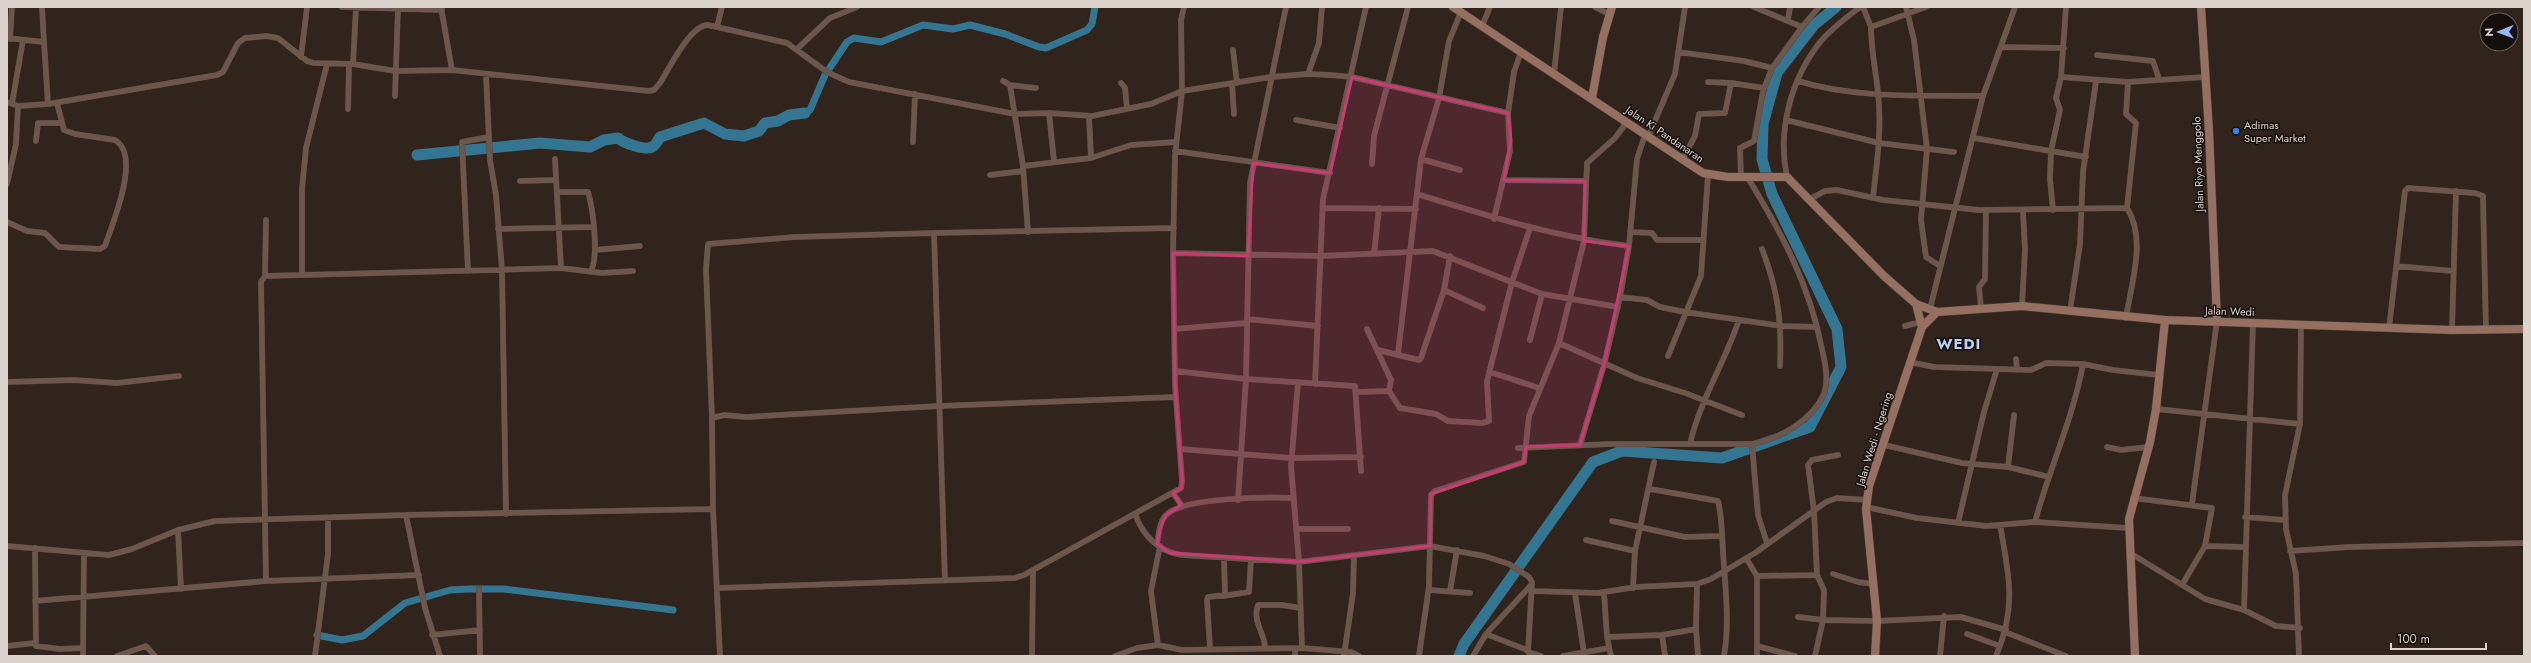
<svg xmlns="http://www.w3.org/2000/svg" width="2531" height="663" font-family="Jost,sans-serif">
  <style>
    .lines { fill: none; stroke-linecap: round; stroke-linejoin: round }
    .canal { stroke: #347691; stroke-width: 7 }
    .river { stroke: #347691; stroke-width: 11 }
    .street-casing { stroke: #4c4038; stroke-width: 6 }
    .secondary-casing { stroke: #4c4038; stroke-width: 9 }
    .street { stroke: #6d564c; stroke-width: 5.5 }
    .secondary { stroke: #956f5f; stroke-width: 8 }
    .marked { fill: #c73d72; fill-opacity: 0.2; stroke: #c73d72; stroke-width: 3; stroke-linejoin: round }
    .shop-dot { fill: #3f7fe0; stroke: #150f0b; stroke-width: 1.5 }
    .labels { text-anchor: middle; stroke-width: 3; stroke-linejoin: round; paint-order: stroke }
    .poi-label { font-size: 11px; fill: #dcd3cd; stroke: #150f0b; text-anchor: start }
    .street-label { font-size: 11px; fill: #dcd3cd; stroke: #150f0b }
    .district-label { font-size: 15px; font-weight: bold; letter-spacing: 1px; fill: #bdcff7; stroke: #150f0b }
  </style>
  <rect width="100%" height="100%" fill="#31241c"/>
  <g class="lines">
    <!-- canal -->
    <path class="canal" d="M 805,113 L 810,110 L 825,75 L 847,42 L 854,38 L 881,42 L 923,25 L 953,29 L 970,25 L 1005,34 L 1039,47 L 1046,48 L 1087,30 L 1092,24 L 1095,7
      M 317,635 L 342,640 L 363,636 L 405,603 L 450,590 L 469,589 L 504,589 L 673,610"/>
    <!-- river -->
    <path class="river" d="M 417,155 L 540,143 L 590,147 L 604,140 L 618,138 C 622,142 644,151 652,147 C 656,145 658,140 660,137 L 704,123 L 725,134 L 744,136 L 759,131 L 765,123 L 778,121 L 789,115 L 805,113
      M 1459,656 L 1464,644 L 1593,462 L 1622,451 L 1722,458 L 1810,427 L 1841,367 L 1837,329 L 1772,194 L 1762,159 L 1763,124 L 1777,73 L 1814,25 L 1836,7"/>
    <defs>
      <path id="street" d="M 342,7 L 442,10
        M 441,7 L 452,70
        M 1595,7 L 1609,14
        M 1754,7 L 1802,27 L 1819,7
        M 1863,7 L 1871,27
        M 1906,7 L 1914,40 L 1927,149 L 1921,220 L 1926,257 L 1940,266
        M 1788,20 L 1790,7
        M 1482,26 L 1490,7
        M 717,27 L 722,7
        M 7,38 L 44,42 L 42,7
        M 10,39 L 12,7
        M 44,42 L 48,104
        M 2001,47 L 2064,48
        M 797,49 L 830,18 L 857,7
        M 1233,50 L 1237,83
        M 1678,52 L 1744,61 L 1772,68 L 1763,91 L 1754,141 L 1740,148 L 1741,178
        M 2097,55 L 2153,61 L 2159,79
        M 301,57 L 307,7
        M 353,64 L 356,8
        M 1772,68 L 1802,27
        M 1308,74 L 1319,43 L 1322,7
        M 1554,74 L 1561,7
        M 486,75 L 490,160 L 496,195 L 502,270 L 506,514
        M 2061,77 L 2128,82 L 2205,77
        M 1003,81 L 1010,85 L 1023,166 L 1028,232
        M 1798,81 C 1857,99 1922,95 1983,96
        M 1708,82 L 1731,83
        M 1121,83 L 1125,88 L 1127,109
        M 1232,84 L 1234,114
        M 1010,85 L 1036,88
        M 395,96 L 398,7
        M 7,102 L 18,106 L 48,104 L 217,75 L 223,72 L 238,43 L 245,38 L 266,36 L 278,38 L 307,61 L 314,63 L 353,64 L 395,71 L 452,70 L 649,91 L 654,90 L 660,83 C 669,69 690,25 708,25 L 787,43 L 827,72 L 849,82 L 1015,114 L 1049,113 L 1092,116 L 1151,104 L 1182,91 L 1271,77 L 1308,74 L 1330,75 L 1352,77 L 1508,113
        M 12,104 L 23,40
        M 348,109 L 349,64
        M 1049,113 L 1054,161
        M 1089,116 L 1091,158
        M 1296,120 L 1340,128
        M 1786,120 L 1879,143 L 1954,152
        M 1648,137 L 1675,74 L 1685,7
        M 1974,138 L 2086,157
        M 36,141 L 38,123 L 61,123
        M 913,142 L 915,94
        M 1175,151 L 1330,173
        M 555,159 L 561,268
        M 1421,159 L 1460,170
        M 1682,160 L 1695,136 L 1699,114 L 1725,113 L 1731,83 L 1764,88
        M 1372,164 L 1374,136 L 1408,7
        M 1023,166 L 1091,158 L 1131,145 L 1176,142
        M 990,175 L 1023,171
        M 1787,177 C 1777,131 1791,78 1821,41 C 1832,28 1847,17 1860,7
        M 1504,180 L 1585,181
        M 520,181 L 556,180
        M 7,184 L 16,144 L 18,106
        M 557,192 L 588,192 C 593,209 599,255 591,271
        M 1417,194 C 1488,216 1555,237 1629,246
        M 1873,197 C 1877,163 1882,128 1878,93 C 1876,71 1871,50 1871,27 L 1926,7
        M 1810,199 L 1825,191 L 1837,190 L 1883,200 L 1979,210 L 2127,208 C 2147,239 2131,284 2126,318
        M 1323,208 L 1416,209
        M 2127,208 L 2136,123 L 2126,114 L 2128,82
        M 2053,210 L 2050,179 L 2051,151 L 2060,110 L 2056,98 L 2061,77 L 2066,7
        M 1494,219 L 1510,151 L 1508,113 L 1514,72 L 1521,52
        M 7,222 L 27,231 L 45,233 L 59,247 L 100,249 L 105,246 C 112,224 142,156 115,140 L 75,134 L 64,130 L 57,103
        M 498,229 L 592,227
        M 1630,232 L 1652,233 L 1657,240 L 1703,240
        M 934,233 L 945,581
        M 1762,249 C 1778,290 1782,322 1780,366
        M 595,250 L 640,246
        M 1173,253 L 1321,256 L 1433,251 L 1542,294 L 1618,307
        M 1374,254 L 1379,208
        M 2396,266 L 2453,271
        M 468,271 L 462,142 L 489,137
        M 302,275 L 302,189 L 306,148 L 327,64
        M 265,276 L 266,220
        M 1444,290 L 1483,308
        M 1620,297 L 1647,300 L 1660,307 L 1685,312 L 1782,326 L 1817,327
        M 2022,306 L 2025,250 L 2023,211
        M 1930,309 L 1983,96 L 2015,7
        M 1981,309 L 1979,287 L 1985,279 L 1986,210
        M 2070,311 L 2080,244 L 2083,172 L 2096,81
        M 1247,319 L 1318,326
        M 1905,326 L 1921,322
        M 2389,328 L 2405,191 L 2408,188 L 2475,193 L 2483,196 L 2486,331
        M 1174,329 L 1247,323
        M 1367,329 L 1391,380 L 1389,391
        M 2452,330 L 2456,191
        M 1530,340 L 1542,294
        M 1559,343 L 1584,241 L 1587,163 L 1615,138 L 1627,122
        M 1378,350 L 1419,360 L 1421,358 L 1444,290 L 1450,256
        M 1398,354 L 1421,159 L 1439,98 L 1449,41 L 1461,12
        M 1668,356 L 1701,276 L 1708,175
        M 2016,359 L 2017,370
        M 1909,362 L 1934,367 L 2031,370 L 2046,363 L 2083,364 L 2113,370 L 2159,375
        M 1175,371 L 1246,379 L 1355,386 L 1361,471
        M 1490,372 L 1539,388
        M 7,382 L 74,380 L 117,383 L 179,376
        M 1298,383 L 1291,466 L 1299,562 L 1302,648
        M 1315,384 L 1323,199 L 1366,7
        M 1357,392 L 1389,391 L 1400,408 L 1436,414 L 1448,421 L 1482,423 L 1489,421 L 1487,381 L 1512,282 L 1530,228
        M 2156,409 L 2300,424
        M 712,418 L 724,415 L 746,417 L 939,406 L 1176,397
        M 1690,444 C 1700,400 1725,362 1739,320
        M 1752,444 L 1758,515 L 1767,543
        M 1580,445 L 1604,365 L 1620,297 L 1629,246 L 1637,159 L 1645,135
        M 1884,445 L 1962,463 L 2008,467 L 2049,477
        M 2107,447 L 2121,450 L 2149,447
        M 1518,448 L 1611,444 L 1752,444 C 1780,438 1811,422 1824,394 C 1829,380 1825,362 1822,349 C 1809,283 1782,234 1748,178
        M 1180,449 L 1291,458 L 1361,457
        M 2008,467 L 2014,415
        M 1650,489 L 1718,501 C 1722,518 1722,534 1723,551 C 1725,586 1730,621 1724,656
        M 1173,493 L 1182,506
        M 2133,498 L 2212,508 L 2205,546 L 2182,585
        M 1238,500 L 1246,379 L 1250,183 L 1286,7
        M 2192,504 L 2217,321
        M 1866,507 L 1917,518 L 1986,526 L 2035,522 L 2128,528
        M 713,509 L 720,656
        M 1135,514 C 1143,536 1159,552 1182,555 L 1299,562 L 1430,546 L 1484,556 L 1509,564 L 1529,577 L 1532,582 L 1528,652 L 1541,656
        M 406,515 L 425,608 L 440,656
        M 2245,517 L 2285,520
        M 1612,521 L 1685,537 L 1722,536
        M 2035,522 C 2049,469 2073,419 2083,364
        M 1958,523 L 1984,412 L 1997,369
        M 1297,529 L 1348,529
        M 178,530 L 181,589
        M 1586,540 L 1635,551 L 1654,462
        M 1157,544 C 1159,534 1159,522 1166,515 C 1183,497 1268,497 1294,498
        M 7,546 L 109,555 L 132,549 L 178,530 L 215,521 L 406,515 L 713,509 L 712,418 L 706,269 L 708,244 L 795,237 L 934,233 L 1174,228
        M 2205,546 L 2244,547
        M 35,548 L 36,646 L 60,649 L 83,648
        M 2290,551 L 2349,547 L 2524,543
        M 2130,553 L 2205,599 L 2244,610 L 2276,626 L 2300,628
        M 1746,558 L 1757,576 L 1817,575 L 1824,590 L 1823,620 L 1815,656
        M 1833,574 L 1858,582 L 1874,584
        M 1817,575 L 1814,511 L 1808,465 L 1812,460 L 1838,455
        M 266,581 L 261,282 L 265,276 L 561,268 L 602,273 L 633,271
        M 718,588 L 1015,578 L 1024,575 L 1181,488 L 1182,481 L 1175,385 L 1173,253 L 1175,156 L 1182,91 L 1181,20 L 1184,7
        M 1633,588 L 1635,551
        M 479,589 L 480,656
        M 1429,590 L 1470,593
        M 1450,591 L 1457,550
        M 1532,591 L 1598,593 L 1636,587 L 1697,584 L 1711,579 L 1755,553 L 1826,502 L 1837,498 L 1867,500
        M 1575,593 L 1584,653
        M 1604,593 L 1607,637 L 1611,656
        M 1223,596 L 1249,592 L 1251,559
        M 35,601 L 266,581 L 419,575
        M 2244,610 L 2253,322
        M 1798,617 L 1823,620 L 1877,621 L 1961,617 L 2006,630
        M 1696,629 L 1698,656
        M 2005,632 L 2066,656
        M 1486,634 L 1527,650
        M 1967,634 L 2000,646
        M 432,635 L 480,630
        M 1607,637 L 1662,635
        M 1158,645 L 1151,591 L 1160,546
        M 7,646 L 35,643
        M 1757,646 L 1795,656
        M 1210,648 L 1207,600 L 1208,597 L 1225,595 L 1224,558
        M 1265,648 C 1265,633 1252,622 1258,605 L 1282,605 L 1300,608
        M 83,656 L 84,553
        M 117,656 L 146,646 L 155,656
        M 315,656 L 328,554 L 328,518
        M 1032,656 L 1033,570
        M 1115,656 L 1137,648 L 1158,645 L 1182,650 L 1302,648 L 1351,652 L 1359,656
        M 1295,656 L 1295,648
        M 1344,656 L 1353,593 L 1354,556
        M 1419,656 L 1429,586 L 1431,495 L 1435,491 L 1524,462 L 1529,416 L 1559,343 L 1637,378 L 1685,393 L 1742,415
        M 1473,656 L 1486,634 L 1532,584
        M 1563,656 L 1609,648
        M 1665,656 L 1662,635 L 1696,629 L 1697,584
        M 1757,656 L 1757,576
        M 1940,656 L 1944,616
        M 1996,656 C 2017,608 2009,574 2000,525
        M 2299,656 L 2296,574 L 2286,529 L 2285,495 L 2300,424 L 2301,325"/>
      <path id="secondary" d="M 1453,7 L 1703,173 L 1728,177 L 1787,177 L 1884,276 L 1916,304
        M 2201,7 L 2209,131 L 2217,321
        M 1592,98 L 1603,37 L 1612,7
        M 1922,327 L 1916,304 L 1937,312 L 2022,306 L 2165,320 L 2452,330 L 2524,329
        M 1875,656 L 1877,621 L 1866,509 L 1869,486 L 1922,327 L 1937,312
        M 2135,656 L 2129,519 L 2150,442 L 2156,409 L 2165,320"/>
    </defs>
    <!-- street casing -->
    <use href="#street" class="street-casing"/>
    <!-- secondary casing -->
    <use href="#secondary" class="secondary-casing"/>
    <!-- street -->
    <use href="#street" class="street"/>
    <!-- secondary -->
    <use href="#secondary" class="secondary"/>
  </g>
  <!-- marked area -->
  <path class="marked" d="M 1352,77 L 1508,113 L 1511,140 L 1504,180 L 1585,181 L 1584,241 L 1629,246 L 1604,365 L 1580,445 L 1526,447 L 1524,462 L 1431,494 L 1430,546 L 1299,562 L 1170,553 L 1157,544 L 1160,529 L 1166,515 L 1181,505 L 1173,493 L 1181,488 L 1182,481 L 1175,385 L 1173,253 L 1248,256 L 1253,163 L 1330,173 Z"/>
  <!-- markers -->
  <circle class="shop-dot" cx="2236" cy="131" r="4"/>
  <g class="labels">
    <!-- poi labels -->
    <g class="poi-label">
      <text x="2244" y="129">Adimas<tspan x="2244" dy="13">Super Market</tspan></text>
    </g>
    <!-- street labels -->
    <g class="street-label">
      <text transform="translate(1665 134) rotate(34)" y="4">Jalan Ki Pandanaran</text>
      <text transform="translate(2198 164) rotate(-92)" y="4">Jalan Riyo Menggolo</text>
      <text transform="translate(2230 311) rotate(2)" y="4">Jalan Wedi</text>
      <text transform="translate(1874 439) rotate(-73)" y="4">Jalan Wedi - Ngering</text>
    </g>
    <!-- district labels -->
    <g class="district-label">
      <text x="1959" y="349">WEDI</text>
    </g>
  </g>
  <!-- border -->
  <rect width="2531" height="663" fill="none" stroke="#dcd3cd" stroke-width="16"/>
  <!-- north arrow -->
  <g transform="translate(2499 32) rotate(269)"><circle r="19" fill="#150f0b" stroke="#655d59"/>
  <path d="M0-3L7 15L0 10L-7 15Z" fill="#97b6fd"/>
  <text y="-6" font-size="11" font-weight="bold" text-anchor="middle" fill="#dcd3cd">N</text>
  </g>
  <!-- scale -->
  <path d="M2391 643v6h95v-6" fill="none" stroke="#dcd3cd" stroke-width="2"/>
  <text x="2397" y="643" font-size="12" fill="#dcd3cd" stroke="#150f0b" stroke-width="3" paint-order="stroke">100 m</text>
</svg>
